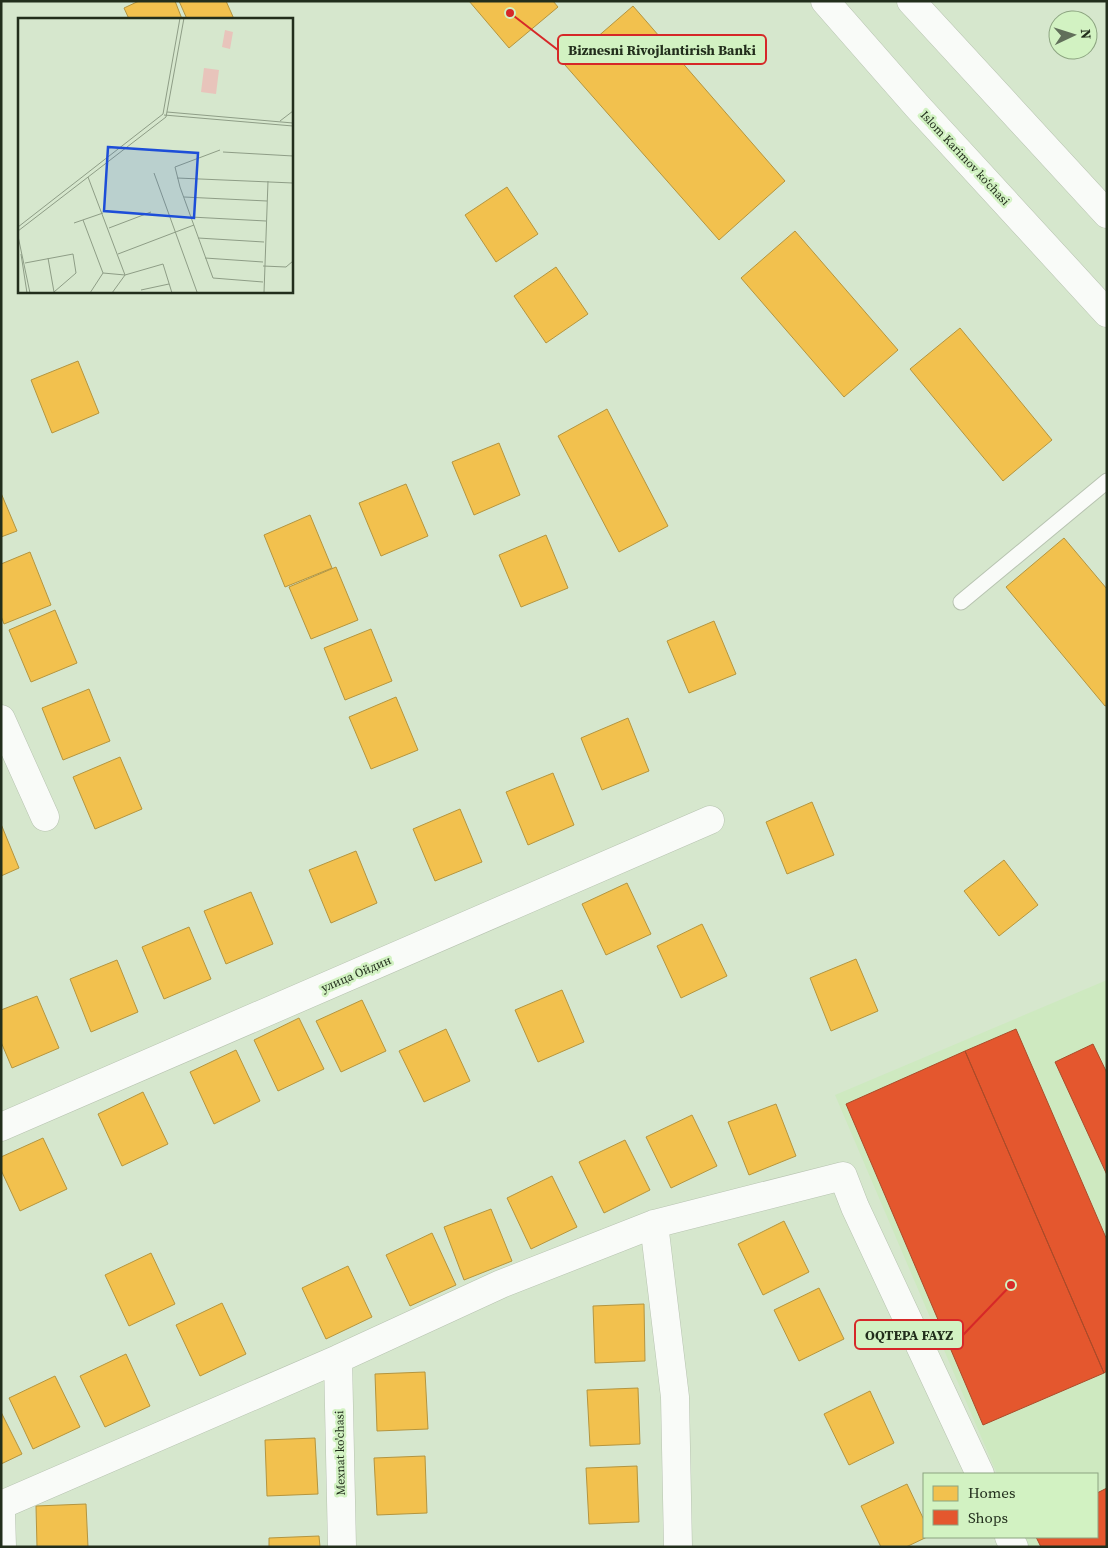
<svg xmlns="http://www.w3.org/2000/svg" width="1108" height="1548" font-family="'Source Serif 4',serif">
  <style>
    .built { fill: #cee9c0 }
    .homes { fill: #f2c14e; stroke: #b4953f }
    .shops { fill: #e4572e; stroke: #aa4b29 }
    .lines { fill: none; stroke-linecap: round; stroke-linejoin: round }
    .lane-casing { stroke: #b7c3b0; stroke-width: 17 }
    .street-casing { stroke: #b7c3b0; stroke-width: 29 }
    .secondary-casing { stroke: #b7c3b0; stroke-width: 29 }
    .lane { stroke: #f9fbf8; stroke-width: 15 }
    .street { stroke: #f9fbf8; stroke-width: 28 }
    .secondary { stroke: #f9fbf8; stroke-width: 28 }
    .labels { text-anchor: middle; stroke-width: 5; stroke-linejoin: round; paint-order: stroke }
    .street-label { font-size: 12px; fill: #222e1c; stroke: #d2f2c2 }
    .inset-road { fill: none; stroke: #8e9d86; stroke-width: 1 }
    .view { fill: #1d4ed8; fill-opacity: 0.15; stroke: #1d4ed8; stroke-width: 2.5 }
    .inset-edge { fill: none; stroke: #222e1c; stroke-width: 2.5 }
    .leader { fill: none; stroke: #d62828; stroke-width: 2 }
    .callout-dot { fill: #d62828; stroke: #d2f2c2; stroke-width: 2 }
    .callout { fill: #d2f2c2; stroke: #d62828; stroke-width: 2 }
    .callout-label { font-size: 14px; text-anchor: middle; font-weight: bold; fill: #222e1c }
  </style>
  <rect width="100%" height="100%" fill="#d6e7cd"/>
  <!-- built -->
  <path class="built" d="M 1107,980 L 1107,1547 L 1028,1547 L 1023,1537 L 1097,1537 L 1097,1474 L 997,1474 L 835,1095 Z"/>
  <!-- homes -->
  <path class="homes" d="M 139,1 L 175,1 L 182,19 L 129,19 L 124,8 Z
    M 179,1 L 226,1 L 234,19 L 187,19 Z
    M 469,1 L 553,1 L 558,7 L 509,48 Z
    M 633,6 L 785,181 L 719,240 L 565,65 Z
    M 507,187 L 538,234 L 496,262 L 465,215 Z
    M 795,231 L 898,350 L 844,397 L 741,278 Z
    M 556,267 L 588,314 L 546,343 L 514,296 Z
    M 960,328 L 1052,440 L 1003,481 L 910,369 Z
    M 78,361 L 99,413 L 52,433 L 31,380 Z
    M 607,409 L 668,526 L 619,552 L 558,436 Z
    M 499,443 L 520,495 L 474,515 L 452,462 Z
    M 406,484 L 428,536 L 381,556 L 359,503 Z
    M 1,493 L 17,531 L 1,537 Z
    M 310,515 L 332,568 L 285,587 L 264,535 Z
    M 546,535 L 568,588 L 521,607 L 499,555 Z
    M 1064,538 L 1107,589 L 1107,705 L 1105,706 L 1006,587 Z
    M 30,552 L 51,605 L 4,624 L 1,616 L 1,564 Z
    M 336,567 L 358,620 L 311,639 L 289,587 Z
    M 55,610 L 77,663 L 31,682 L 9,630 Z
    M 714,621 L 736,674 L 689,693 L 667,641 Z
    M 371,629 L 392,681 L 345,700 L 324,648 Z
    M 89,689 L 110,741 L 63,760 L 42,708 Z
    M 396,697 L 418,750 L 371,769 L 349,717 Z
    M 628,718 L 649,771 L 602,790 L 581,738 Z
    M 120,757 L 142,809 L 95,829 L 73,777 Z
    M 553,773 L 574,825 L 528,845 L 506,792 Z
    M 812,802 L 834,855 L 787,874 L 766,822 Z
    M 460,809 L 482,862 L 435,881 L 413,829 Z
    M 1,824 L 19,868 L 1,876 Z
    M 356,851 L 377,903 L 331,923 L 309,870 Z
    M 1004,860 L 1038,905 L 999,936 L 964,891 Z
    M 627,883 L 651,934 L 606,955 L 582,904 Z
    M 251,892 L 273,944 L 226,964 L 204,911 Z
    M 702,924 L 727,976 L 681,998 L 657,946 Z
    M 189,927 L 211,979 L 164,999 L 142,947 Z
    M 856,959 L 878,1011 L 831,1031 L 810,978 Z
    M 117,960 L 138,1012 L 91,1032 L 70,979 Z
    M 562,990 L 584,1042 L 538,1062 L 515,1010 Z
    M 37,996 L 59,1048 L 12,1068 L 1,1042 L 1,1010 Z
    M 362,1000 L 386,1051 L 341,1072 L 316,1021 Z
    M 299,1018 L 324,1069 L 278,1091 L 254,1040 Z
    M 446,1029 L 470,1081 L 424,1102 L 399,1051 Z
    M 236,1050 L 260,1101 L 214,1124 L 190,1072 Z
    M 143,1092 L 168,1144 L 122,1166 L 98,1114 Z
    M 776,1104 L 796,1156 L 749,1175 L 728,1122 Z
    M 692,1115 L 717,1166 L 671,1188 L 646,1137 Z
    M 43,1138 L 67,1189 L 20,1211 L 1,1170 L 1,1157 Z
    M 625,1140 L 650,1190 L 604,1213 L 579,1162 Z
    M 552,1176 L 577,1227 L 531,1249 L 507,1198 Z
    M 491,1209 L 512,1261 L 464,1280 L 444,1227 Z
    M 784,1221 L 809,1272 L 763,1295 L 738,1244 Z
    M 432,1233 L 456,1285 L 410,1306 L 386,1255 Z
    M 151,1253 L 175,1304 L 129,1326 L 105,1275 Z
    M 348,1266 L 372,1317 L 326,1339 L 302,1288 Z
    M 819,1288 L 844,1339 L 799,1361 L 774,1310 Z
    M 222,1303 L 246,1354 L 200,1376 L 176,1325 Z
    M 644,1304 L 645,1361 L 595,1363 L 593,1306 Z
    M 126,1354 L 150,1406 L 105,1427 L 80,1376 Z
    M 425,1372 L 428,1429 L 377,1431 L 375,1374 Z
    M 55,1376 L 80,1427 L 33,1449 L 9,1398 Z
    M 638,1388 L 640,1444 L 590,1446 L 587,1390 Z
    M 870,1391 L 894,1443 L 849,1465 L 824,1414 Z
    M 1,1412 L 22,1454 L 1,1464 Z
    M 315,1438 L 318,1494 L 267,1496 L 265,1440 Z
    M 425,1456 L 427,1513 L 377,1515 L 374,1458 Z
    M 637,1466 L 639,1522 L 589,1524 L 586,1468 Z
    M 907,1484 L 924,1520 L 924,1537 L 927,1537 L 906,1547 L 881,1547 L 861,1506 Z
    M 86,1504 L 88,1547 L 37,1547 L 36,1506 Z
    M 319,1536 L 320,1547 L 269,1547 L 269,1538 Z"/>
  <!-- shops -->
  <path class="shops" d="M 1016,1029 L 1107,1240 L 1107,1371 L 1104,1373 L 965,1051 Z
    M 1093,1044 L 1107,1073 L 1107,1175 L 1055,1062 Z
    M 965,1051 L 1104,1373 L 983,1425 L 846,1104 Z
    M 1107,1488 L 1107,1547 L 1041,1547 L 1036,1537 L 1097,1537 L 1097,1493 Z"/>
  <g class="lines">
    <defs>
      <path id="lane" d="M 961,602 L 1107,481"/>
      <path id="street" d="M 1,719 L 45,817
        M 1,1127 L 710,820
        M 654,1224 L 675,1397 L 678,1547
        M 338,1359 L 342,1547
        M 1,1505 L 338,1359 L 501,1284 L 654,1224 L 843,1176 L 855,1207 L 980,1474
        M 1,1513 L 2,1547
        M 1009,1537 L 1014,1547"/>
      <path id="secondary" d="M 825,1 L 917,106 L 1107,313
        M 911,1 L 1107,214"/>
    </defs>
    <!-- lane casing -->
    <use href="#lane" class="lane-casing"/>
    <!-- street casing -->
    <use href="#street" class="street-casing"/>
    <!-- secondary casing -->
    <use href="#secondary" class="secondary-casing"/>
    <!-- lane -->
    <use href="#lane" class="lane"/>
    <!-- street -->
    <use href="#street" class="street"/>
    <!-- secondary -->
    <use href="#secondary" class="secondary"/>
  </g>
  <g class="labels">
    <!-- street labels -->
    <g class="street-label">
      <text transform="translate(965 158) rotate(47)" y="4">Islom Karimov ko‘chasi</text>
      <text transform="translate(356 974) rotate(-23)" y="4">улица Ойдин</text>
      <text transform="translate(340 1453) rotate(-91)" y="4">Mexnat ko'chasi</text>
    </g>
  </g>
  <!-- overview -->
  <g transform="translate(18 18)">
    <rect width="275" height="275" fill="#d6e7cd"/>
    <path d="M 207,12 L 215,14 L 212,31 L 204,29 ZM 186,50 L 201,52 L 198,76 L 183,74 Z" fill="#e8c4bb"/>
    <path class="inset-road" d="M 149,94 L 275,105M 146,97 L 275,108M 275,97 L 275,133M 262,103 L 275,93M 202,132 L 157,149 L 162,169 L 195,260 L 245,264M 205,134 L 275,138M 136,155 L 179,274M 70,159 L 107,257 L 94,275M 159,160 L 275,165M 166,179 L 249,183M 173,199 L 248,203M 65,202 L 85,255 L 72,275M 56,205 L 85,195M 0,209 L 145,96 L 162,0M 91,210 L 133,194M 0,213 L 148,99 L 166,0M 0,218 L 12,275M 180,220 L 246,224M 3,236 L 9,275M 100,236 L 176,207M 30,240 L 36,274M 187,240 L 245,244M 7,245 L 55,236 L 58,255 L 36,274M 245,248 L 268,249 L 275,243M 85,255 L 107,257 L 145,246 L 154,275M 123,272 L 151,266M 246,275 L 250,163"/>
    <path class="view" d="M 90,129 L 180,135 L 176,200 L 86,193 Z"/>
    <rect width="275" height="275" class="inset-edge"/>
  </g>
  <!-- callouts -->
  <path class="leader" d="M510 13L558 50M1011 1285L963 1335"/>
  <g class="callout-dot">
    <circle cx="510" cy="13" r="5"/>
    <circle cx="1011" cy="1285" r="5"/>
  </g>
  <g class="callout">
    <rect x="558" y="35" width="208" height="29" rx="5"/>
    <rect x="855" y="1320" width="108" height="29" rx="5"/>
  </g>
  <g class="callout-label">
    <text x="662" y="55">Biznesni Rivojlantirish Banki</text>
    <text x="909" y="1340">OQTEPA FAYZ</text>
  </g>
  <!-- border -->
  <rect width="1108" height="1548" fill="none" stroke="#222e1c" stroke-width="5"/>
  <!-- legend -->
  <rect x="923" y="1473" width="175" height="65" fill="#d2f2c2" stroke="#8ca480"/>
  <rect x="933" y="1486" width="25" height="15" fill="#f2c14e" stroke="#8ca480"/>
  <text x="968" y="1498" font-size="15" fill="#222e1c">Homes</text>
  <rect x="933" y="1510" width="25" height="15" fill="#e4572e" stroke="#8ca480"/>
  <text x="968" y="1523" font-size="15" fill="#222e1c">Shops</text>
  <!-- north arrow -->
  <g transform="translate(1073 35) rotate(86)"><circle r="24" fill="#d2f2c2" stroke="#8ca480"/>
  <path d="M0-4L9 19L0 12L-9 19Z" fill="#616f5a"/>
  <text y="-8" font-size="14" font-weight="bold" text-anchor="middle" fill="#222e1c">N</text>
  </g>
</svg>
